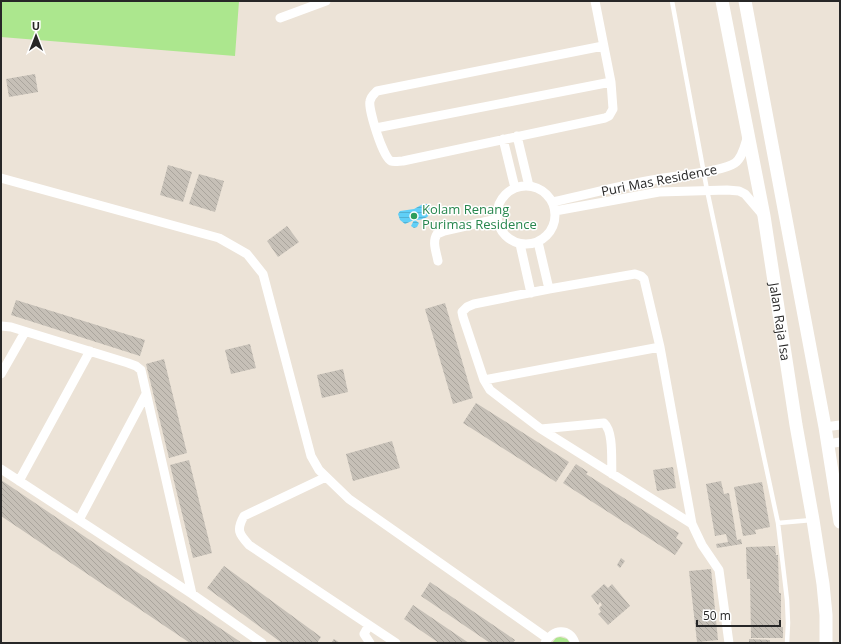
<svg xmlns="http://www.w3.org/2000/svg" width="841" height="644" font-family="'Open Sans',sans-serif">
  <style>
    .grass { fill: #ace78e }
    .water { fill: url(#water-rules) }
    .building { fill: url(#building-back-hatch) }
    .lines { fill: none; stroke-linecap: round; stroke-linejoin: round }
    .lane { stroke: #fff; stroke-width: 4.5 }
    .street { stroke: #fff; stroke-width: 9 }
    .secondary { stroke: #fff; stroke-width: 13 }
    .leisure-dot { fill: #2e9e5b; stroke: #fff; stroke-width: 1.5 }
    .labels { text-anchor: middle; stroke-width: 3; stroke-linejoin: round; paint-order: stroke }
    .street-label { font-size: 13px; fill: #272727; stroke: #fff }
    .leisure-label { font-size: 13px; fill: #27864d; stroke: #fff; text-anchor: start }
  </style>
  <defs>
    <pattern id="water-rules" width="6" height="5" patternUnits="userSpaceOnUse"><rect width="6" height="5" fill="#60cff7"/><path d="M0 2.5h6" fill="none" stroke="#53b2d4"/></pattern>
    <pattern id="building-back-hatch" width="6" height="6" patternUnits="userSpaceOnUse"><rect width="6" height="6" fill="#c6c0b7"/><path d="M-1 5l2 2M0 0l6 6M5-1l2 2" fill="none" stroke="#aaa59d"/></pattern>
  </defs>
  <rect width="100%" height="100%" fill="#ece3d7"/>
  <!-- grass -->
  <path class="grass" d="M 1,1 L 239,1 L 235,56 L 1,37 Z
    M 560,637 L 567,639 L 570,643 L 552,643 L 556,638 Z"/>
  <!-- water -->
  <path class="water" d="M 423,204 L 427,204 L 429,206 C 433,217 424,220 415,220 L 419,223 L 417,227 L 414,228 L 411,226 L 414,220 L 405,224 L 400,220 L 398,214 L 400,211 L 414,209 Z"/>
  <!-- building -->
  <path class="building" d="M 35,74 L 38,92 L 9,97 L 6,79 Z
    M 168,165 L 192,172 L 183,202 L 160,195 Z
    M 199,174 L 224,181 L 215,212 L 189,204 Z
    M 287,226 L 299,242 L 278,257 L 267,241 Z
    M 16,300 L 145,340 L 140,356 L 11,315 Z
    M 445,303 L 473,398 L 453,404 L 425,309 Z
    M 250,344 L 256,368 L 231,374 L 225,350 Z
    M 164,359 L 187,453 L 169,458 L 146,364 Z
    M 343,369 L 348,392 L 322,398 L 317,375 Z
    M 476,403 L 569,462 L 556,482 L 463,423 Z
    M 392,441 L 400,468 L 353,481 L 346,454 Z
    M 189,460 L 212,553 L 193,558 L 170,465 Z
    M 576,464 L 588,472 L 586,474 L 679,533 L 676,538 L 683,543 L 675,555 L 563,483 Z
    M 673,467 L 676,488 L 657,491 L 653,470 Z
    M 1,480 L 242,643 L 190,643 L 1,516 Z
    M 721,481 L 724,494 L 729,493 L 737,540 L 741,539 L 742,544 L 717,548 L 716,544 L 728,542 L 726,534 L 715,536 L 706,484 Z
    M 762,482 L 770,527 L 755,530 L 756,534 L 743,536 L 734,487 Z
    M 775,546 L 776,555 L 778,555 L 779,593 L 781,593 L 781,627 L 783,627 L 783,638 L 751,638 L 750,579 L 747,579 L 746,547 Z
    M 621,558 L 625,561 L 620,568 L 617,565 Z
    M 224,566 L 321,637 L 317,643 L 282,643 L 207,588 Z
    M 711,569 L 718,640 L 697,642 L 689,571 Z
    M 430,582 L 515,640 L 513,643 L 490,643 L 421,596 Z
    M 604,584 L 608,588 L 612,584 L 630,606 L 608,625 L 598,614 L 601,612 L 599,608 L 602,605 L 600,602 L 598,605 L 591,596 Z
    M 413,605 L 460,637 L 469,643 L 439,643 L 404,619 Z
    M 334,639 L 340,643 L 331,643 Z
    M 749,639 L 770,640 L 770,643 L 749,643 Z"/>
  <g class="lines">
    <!-- lane -->
    <path class="lane" d="M 672,1 L 707,190 L 778,523 L 787,600 L 788,623 L 787,643
      M 778,523 L 812,520"/>
    <!-- street -->
    <path class="street" d="M 595,1 L 611,82 L 613,109 L 609,116 L 605,118 L 403,161 C 400,161 394,162 391,161 C 383,158 368,109 370,101 C 371,96 374,94 377,91 L 603,46
      M 280,18 L 326,1
      M 376,128 L 611,82
      M 517,136 L 529,186
      M 503,139 L 515,188
      M 1,178 L 219,238 L 247,254 L 263,274 L 311,456 L 319,470 L 349,499 L 547,638
      M497 215a29 29 0 1 1 58 0a29 29 0 1 1-58 0Z
      M 552,202 C 589,194 626,184 663,178 C 680,175 722,172 735,163 C 743,157 745,144 748,135
      M 555,211 L 659,192 L 727,190 L 739,191 L 745,194 L 763,215
      M 538,242 L 549,289
      M 520,244 L 531,293
      M 438,261 C 436,251 432,242 437,234 L 444,231 L 497,219
      M 1,326 L 11,327 L 128,363 L 136,366 L 141,370 L 192,594
      M 1,374 L 25,332
      M 484,380 L 660,347
      M 825,427 L 840,425
      M 541,429 L 604,423 C 614,432 611,461 612,474
      M 828,444 L 840,442
      M 1,469 L 192,594 L 262,643
      M 326,477 L 244,516 C 236,530 239,534 249,545 L 396,643
      M 19,481 L 90,351
      M 79,520 L 146,394
      M 692,524 L 541,429 L 490,390 L 484,380 L 463,317 L 462,312 L 467,307 L 474,304 L 549,289 L 635,274 L 641,276 L 644,279 L 660,347 L 692,524 L 702,545 L 719,570 L 729,643
      M 369,625 L 364,634 L 370,643
      M 545,643 C 552,629 570,627 575,643"/>
    <!-- secondary -->
    <g class="secondary">
      <path id="s1" d="M 722,1 L 764,216 L 796,425 L 813,520 L 823,584 L 826,615 L 826,643"/>
      <path d="M 745,1 L 825,427 L 840,522"/>
    </g>
  </g>
  <!-- markers -->
  <circle class="leisure-dot" cx="414" cy="216" r="4"/>
  <g class="labels">
    <!-- street labels -->
    <g class="street-label">
      <text transform="translate(659 180) rotate(-11)" y="5">Puri Mas Residence</text>
      <text dy="5" stroke="none"><textPath href="#s1" startOffset="326">Jalan Raja Isa</textPath></text>
    </g>
    <!-- leisure labels -->
    <g class="leisure-label">
      <text x="422" y="214">Kolam Renang<tspan x="422" dy="15">Purimas Residence</tspan></text>
    </g>
  </g>
  <!-- border -->
  <rect width="841" height="644" fill="none" stroke="#272727" stroke-width="4"/>
  <!-- north arrow -->
  <g transform="translate(36 36)" stroke="#ffffff" stroke-width="3" paint-order="stroke">
  <path d="M0-3L7 15L0 10L-7 15Z" fill="#272727"/>
  <text y="-6" font-size="11" font-weight="bold" text-anchor="middle" fill="#272727">U</text>
  </g>
  <!-- scale -->
  <path d="M697 620v6h83v-6" fill="none" stroke="#272727" stroke-width="2"/>
  <text x="703" y="620" font-size="12" fill="#272727" stroke="#ffffff" stroke-width="3" paint-order="stroke">50 m</text>
</svg>
